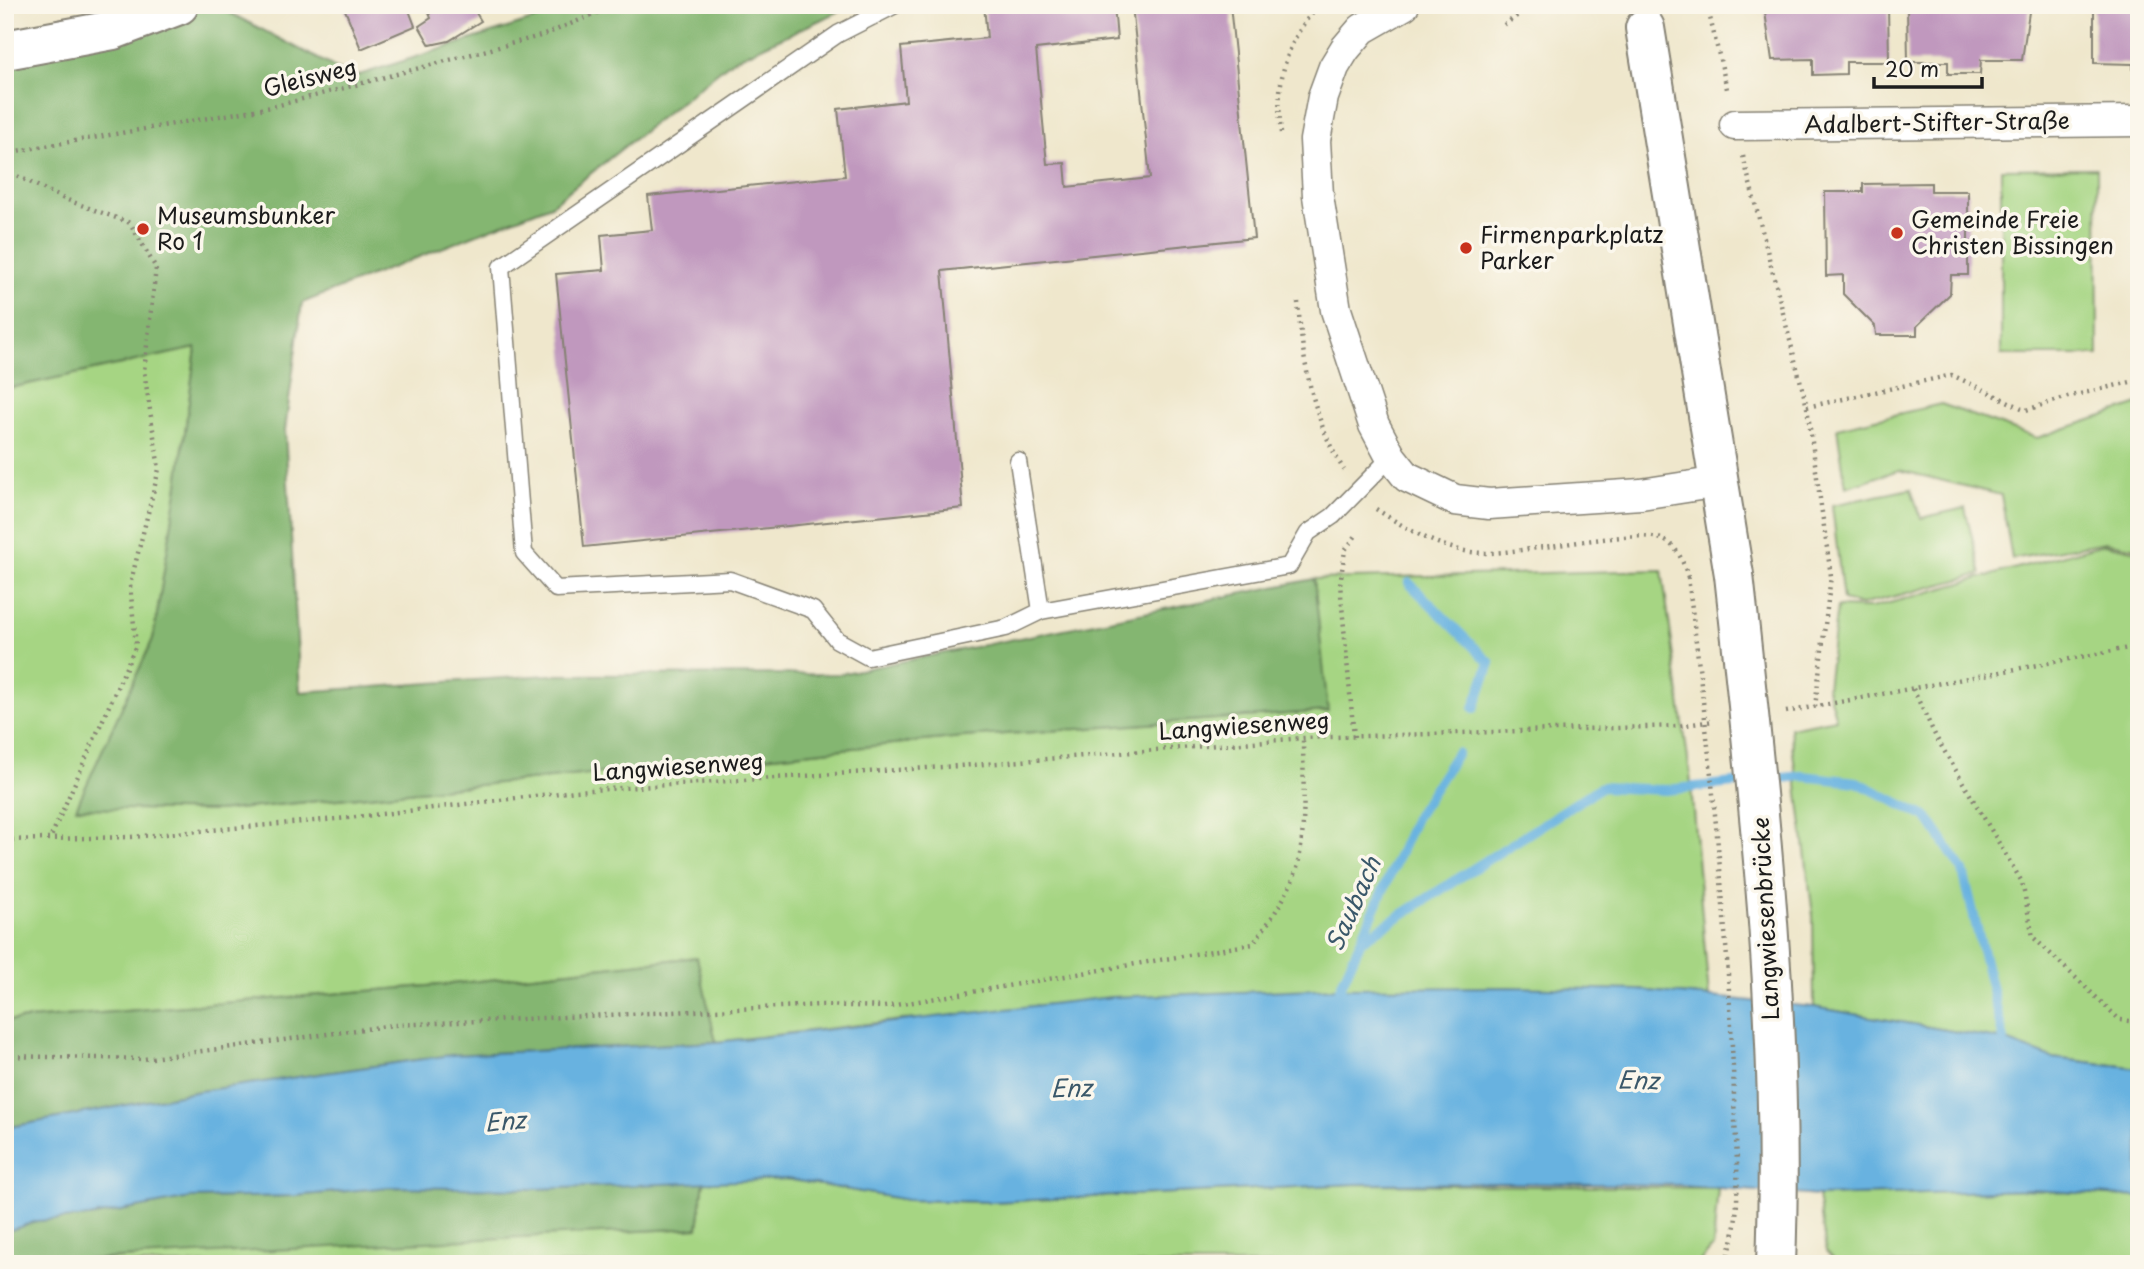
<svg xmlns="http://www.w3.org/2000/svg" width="2144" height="1269" font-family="'Playpen Sans',sans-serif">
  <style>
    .green { fill: #a6d583; stroke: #617850; stroke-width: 2 }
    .forest { fill: #84b671; stroke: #506946; stroke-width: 2 }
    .water { fill: #68b2e0; stroke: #42677e; stroke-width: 2 }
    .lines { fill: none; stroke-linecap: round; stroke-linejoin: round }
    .stream { stroke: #68b2e0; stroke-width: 10 }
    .building { fill: #c098be }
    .service-casing { stroke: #868274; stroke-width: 19 }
    .minor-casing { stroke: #868274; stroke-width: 33 }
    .tertiary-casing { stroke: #868274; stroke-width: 42 }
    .secondary-casing { stroke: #868274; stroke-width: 42 }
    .path { stroke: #868274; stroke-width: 4.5; stroke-dasharray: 2 5; stroke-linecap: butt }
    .service { stroke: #fff; stroke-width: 16 }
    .minor { stroke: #fff; stroke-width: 30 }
    .tertiary { stroke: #fff; stroke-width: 38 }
    .secondary { stroke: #fff; stroke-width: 38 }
    .secondary-bridge-casing { stroke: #868274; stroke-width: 42; stroke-linecap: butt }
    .path-bridge { stroke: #868274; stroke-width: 4.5; stroke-dasharray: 2 5; stroke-linecap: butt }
    .secondary-bridge { stroke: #fff; stroke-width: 38 }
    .poi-dot { fill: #c8321e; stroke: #fbf7ec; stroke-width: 2.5 }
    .labels { text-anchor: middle; stroke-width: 7; stroke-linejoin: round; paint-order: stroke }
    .street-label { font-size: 23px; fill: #1c1c1c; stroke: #fbf7ec }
    .poi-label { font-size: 23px; fill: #1c1c1c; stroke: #fbf7ec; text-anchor: start }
    .water-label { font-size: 24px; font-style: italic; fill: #3a586a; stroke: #fbf7ec }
  </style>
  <rect width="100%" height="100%" fill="#fbf7ec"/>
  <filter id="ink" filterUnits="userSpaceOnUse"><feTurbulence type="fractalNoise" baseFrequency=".0143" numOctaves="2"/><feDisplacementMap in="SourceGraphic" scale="14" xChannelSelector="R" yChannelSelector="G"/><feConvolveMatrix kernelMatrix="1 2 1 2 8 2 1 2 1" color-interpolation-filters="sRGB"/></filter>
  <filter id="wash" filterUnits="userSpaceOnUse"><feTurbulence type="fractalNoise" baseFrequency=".00686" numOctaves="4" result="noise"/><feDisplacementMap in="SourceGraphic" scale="28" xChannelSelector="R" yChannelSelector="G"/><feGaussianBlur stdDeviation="1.57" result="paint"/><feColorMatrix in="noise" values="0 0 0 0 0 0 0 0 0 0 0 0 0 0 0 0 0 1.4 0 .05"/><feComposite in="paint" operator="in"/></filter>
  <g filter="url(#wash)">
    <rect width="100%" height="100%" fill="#efe7cc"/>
    <!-- green -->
    <path class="green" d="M 2097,168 L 2098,355 L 2001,355 L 2001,169 Z
      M 196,348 L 178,485 L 153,639 L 77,807 L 217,811 L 964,737 L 1327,711 L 1314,579 L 1662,570 L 1690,774 L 1709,997 L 1638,990 L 901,1020 L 716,1042 L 696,957 L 451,984 L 5,1021 L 5,389 Z
      M 1941,404 L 2037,438 L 2139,404 L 2139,548 L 2105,542 L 2012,559 L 2001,495 L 1899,470 L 1846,487 L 1837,428 Z
      M 1911,489 L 1921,518 L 1965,508 L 1981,574 L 1861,605 L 1843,600 L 1832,505 Z
      M 2104,544 L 2139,551 L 2139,1068 L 2052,1058 L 1997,1039 L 1814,1007 L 1813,916 L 1790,728 L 1836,719 L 1827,688 L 1837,607 L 1871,608 Z
      M 787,1179 L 907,1200 L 991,1202 L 1356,1184 L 1718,1188 L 1713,1247 L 1698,1264 L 46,1264 L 191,1253 L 698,1228 L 704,1181 Z
      M 2031,1190 L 2139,1197 L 2139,1264 L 1838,1264 L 1826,1251 L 1818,1196 Z"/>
    <!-- forest -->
    <path class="forest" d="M 179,5 L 215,5 L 353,77 L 545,16 L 566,5 L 853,5 L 733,60 L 551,205 L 302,303 L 285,430 L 300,692 L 549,675 L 839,674 L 1314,579 L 1328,711 L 964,737 L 217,811 L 76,808 L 153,639 L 178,485 L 196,348 L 5,389 L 5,50 Z
      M 697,957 L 716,1042 L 451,1055 L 200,1091 L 5,1128 L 5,1021 L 451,984 Z
      M 704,1181 L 698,1228 L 5,1264 L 5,1232 L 37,1221 L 89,1217 L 190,1198 L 295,1196 L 389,1187 L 535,1189 Z"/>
    <!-- water -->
    <path class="water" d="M 1508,987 L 1638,990 L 1814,1007 L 2004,1040 L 2052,1058 L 2139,1068 L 2139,1197 L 2031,1190 L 1818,1196 L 1682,1185 L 1502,1183 L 1356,1184 L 991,1202 L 907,1200 L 787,1179 L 535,1189 L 389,1187 L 295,1196 L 190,1198 L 89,1217 L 37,1221 L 5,1232 L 5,1128 L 200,1091 L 451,1055 L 716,1042 L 1111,997 L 1340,988 Z"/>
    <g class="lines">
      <!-- stream -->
      <path class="stream" d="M 1409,583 L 1490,663 L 1474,708
        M 1364,939 L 1601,787 L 1666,790 L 1802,776 L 1857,782 L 1928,818 L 1963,871 L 2004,1040
        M 1338,999 L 1340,988 L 1415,818 L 1457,753"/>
    </g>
    <g id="blocks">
      <!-- building -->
      <path class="building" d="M 343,5 L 407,5 L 415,26 L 361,49 Z
        M 440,5 L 471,5 L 481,21 L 449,41 L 430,45 L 419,26 L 431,18 L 429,13 Z
        M 984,5 L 1114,5 L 1117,40 L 1036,49 L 1047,164 L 1065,163 L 1067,187 L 1150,178 L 1132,5 L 1230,5 L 1254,238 L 942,271 L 963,508 L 584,547 L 556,274 L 604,270 L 601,235 L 652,230 L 648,196 L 845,176 L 838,109 L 906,101 L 901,47 L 987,38 Z
        M 1764,5 L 1888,5 L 1889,62 L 1846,62 L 1846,74 L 1813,75 L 1813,59 L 1772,60 Z
        M 1907,5 L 2030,5 L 2022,60 L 1981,60 L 1980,74 L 1948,74 L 1948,62 L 1908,62 Z
        M 2094,5 L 2139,5 L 2139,82 L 2133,82 L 2133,64 L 2094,63 Z
        M 1931,183 L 1931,191 L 1968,191 L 1968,275 L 1951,275 L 1950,294 L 1917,326 L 1917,335 L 1876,335 L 1875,326 L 1843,294 L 1843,275 L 1826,276 L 1825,192 L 1863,192 L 1863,184 Z"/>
    </g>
  </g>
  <g filter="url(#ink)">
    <use href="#blocks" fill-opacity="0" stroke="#868274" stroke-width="2"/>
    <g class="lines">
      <defs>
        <path id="service" d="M 895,5 L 838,34 L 501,267 L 524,553 L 556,589 L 730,580 L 813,610 L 837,640 L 868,657 L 1006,628 L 1041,611
          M 1018,461 L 1041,611 L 1289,566 L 1308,533 L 1333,516 L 1391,457"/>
        <path id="minor" d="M 1404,5 L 1362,29 L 1345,49 L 1334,67 L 1323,97 L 1315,140 L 1318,196 L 1336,310 L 1374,425 L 1391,457 L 1407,477 L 1455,500 L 1489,504 L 1641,494 L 1719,482
          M 1735,125 L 2139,121"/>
        <path id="tertiary" d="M 5,50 L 113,30 L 179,5"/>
        <path id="secondary" d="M 1645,28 L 1734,575"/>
      </defs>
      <!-- service casing -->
      <use href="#service" class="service-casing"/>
      <!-- minor casing -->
      <use href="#minor" class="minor-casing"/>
      <!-- tertiary casing -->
      <use href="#tertiary" class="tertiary-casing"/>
      <!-- secondary casing -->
      <use href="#secondary" class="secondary-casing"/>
      <!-- path -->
      <path class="path" d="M 1707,5 L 1728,93
        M 1504,25 L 1532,5
        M 1281,133 C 1275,84 1285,41 1319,5
        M 5,153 L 272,107 L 544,35 L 616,5
        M 1743,156 L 1807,407 L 1831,576 L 1815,707
        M 5,170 L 62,198 L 130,223 L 156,268 L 144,371 L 159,469 L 130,585 L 136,645 L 50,839
        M 1298,302 C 1302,359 1313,421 1344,470
        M 1807,407 L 1952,375 L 2026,410 L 2071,396 L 2139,380
        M 1376,509 C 1409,530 1443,552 1484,553 C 1522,554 1635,528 1661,539 C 1678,545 1683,562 1688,577
        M 1913,689 L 1936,737 L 2022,882 L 2033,937 L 2120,1020 L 2139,1022
        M 1786,712 L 2139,646
        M 1354,737 L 1340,584 L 1345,550 L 1358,533
        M 5,840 L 131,837 L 348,818 L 576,791 L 973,765 L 1303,738 L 1679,726 L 1714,721
        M 5,1056 L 144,1059 L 394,1025 L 822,1005 L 884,1007 L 1253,944 C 1269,922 1285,900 1295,874 C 1307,843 1303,773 1303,738
        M 1811,1263 L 1827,1264
        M 1475,1264 L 1557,1259 L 1740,1261"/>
      <!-- service -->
      <use href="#service" class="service"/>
      <!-- minor -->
      <use href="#minor" class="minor"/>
      <!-- tertiary -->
      <use href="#tertiary" class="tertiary"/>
      <!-- secondary -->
      <use href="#secondary" class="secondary"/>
      <defs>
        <path id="secondary-bridge" d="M 1734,575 C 1759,803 1785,1034 1776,1264"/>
      </defs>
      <!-- secondary-bridge casing -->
      <use href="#secondary-bridge" class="secondary-bridge-casing"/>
      <!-- path-bridge -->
      <path class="path-bridge" d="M 1688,577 C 1710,750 1728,921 1734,1095 C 1735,1146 1745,1217 1725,1264"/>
      <!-- secondary-bridge -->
      <use href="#secondary-bridge" class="secondary-bridge"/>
    </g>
  </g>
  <!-- markers -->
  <g class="poi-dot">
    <circle cx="143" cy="229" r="7"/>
    <circle cx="1897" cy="233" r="7"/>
    <circle cx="1466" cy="248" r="7"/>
  </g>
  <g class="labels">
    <!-- street labels -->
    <g class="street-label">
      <text transform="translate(310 78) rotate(-14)" y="8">Gleisweg</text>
      <text transform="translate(1937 123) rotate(-1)" y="8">Adalbert-Stifter-Straße</text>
      <text transform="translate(1244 726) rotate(-4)" y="8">Langwiesenweg</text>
      <text transform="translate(678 767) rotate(-4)" y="8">Langwiesenweg</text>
      <text transform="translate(1766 919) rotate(-93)" y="8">Langwiesenbrücke</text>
    </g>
    <!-- poi labels -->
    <g class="poi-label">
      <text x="157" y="224">Museumsbunker<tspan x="157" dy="26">Ro 1</tspan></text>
      <text x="1911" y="228">Gemeinde Freie<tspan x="1911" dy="26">Christen Bissingen</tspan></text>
      <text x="1480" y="243">Firmenparkplatz<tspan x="1480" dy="26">Parker</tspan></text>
    </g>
    <!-- water labels -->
    <g class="water-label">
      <text transform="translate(1354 904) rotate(-66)" y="8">Saubach</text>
      <text transform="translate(1638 1081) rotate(2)" y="8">Enz</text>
      <text transform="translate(1071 1089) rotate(-1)" y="8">Enz</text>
      <text transform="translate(505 1122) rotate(-4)" y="8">Enz</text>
    </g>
  </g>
  <!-- margin -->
  <rect width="2144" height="1269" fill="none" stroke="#fbf7ec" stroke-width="28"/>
  <!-- scale -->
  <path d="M1874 77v10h108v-10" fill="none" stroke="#1c1c1c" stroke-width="3.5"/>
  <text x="1885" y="77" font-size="21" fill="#1c1c1c" stroke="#fbf7ec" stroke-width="5" paint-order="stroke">20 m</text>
</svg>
